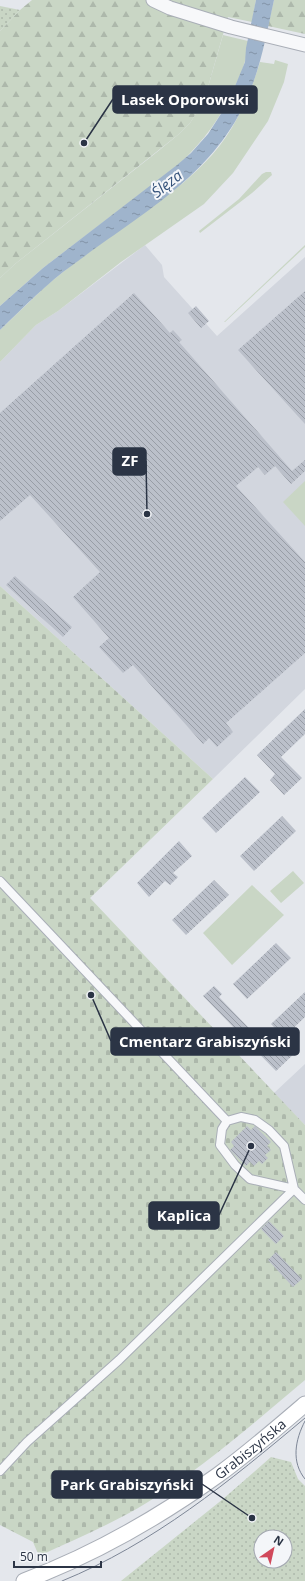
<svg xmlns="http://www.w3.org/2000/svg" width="305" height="1581" font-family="'Open Sans',sans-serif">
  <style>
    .built { fill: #d2d6de }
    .grass { fill: #c9d6c5 }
    .forest { fill: url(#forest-firs) }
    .cemetery { fill: url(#cemetery-stones) }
    .park { fill: url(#park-dots); fill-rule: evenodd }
    .water { fill: url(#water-ripples) }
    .building { fill: url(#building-back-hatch) }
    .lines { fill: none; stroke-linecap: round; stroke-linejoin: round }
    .pedestrian-casing { stroke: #a9aeb7; stroke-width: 10 }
    .tertiary-casing { stroke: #a9aeb7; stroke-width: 15 }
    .secondary-casing { stroke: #a9aeb7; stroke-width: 17 }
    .pedestrian { stroke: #f7f8fa; stroke-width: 8 }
    .tertiary { stroke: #f7f8fa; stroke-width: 13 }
    .secondary { stroke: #fff; stroke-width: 15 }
    .tram { stroke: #7d8696; stroke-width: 1 }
    .labels { text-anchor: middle; stroke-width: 4; stroke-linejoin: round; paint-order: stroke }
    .street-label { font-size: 14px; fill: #2b3445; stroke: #f4f6f9 }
    .water-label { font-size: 15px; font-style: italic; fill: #34527a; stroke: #f4f6f9 }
    .leader { fill: none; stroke: #2b3445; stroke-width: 1.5 }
    .callout-dot { fill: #2b3445; stroke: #f4f6f9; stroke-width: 1.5 }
    .callout { fill: #2b3445; stroke: #2b3445; stroke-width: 1.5 }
    .callout-label { font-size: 15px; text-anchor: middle; font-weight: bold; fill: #fff }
  </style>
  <defs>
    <pattern id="forest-firs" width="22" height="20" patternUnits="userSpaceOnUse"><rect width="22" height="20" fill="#c9d6c5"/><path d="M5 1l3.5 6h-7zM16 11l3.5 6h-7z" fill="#adb8ab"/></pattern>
    <pattern id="cemetery-stones" width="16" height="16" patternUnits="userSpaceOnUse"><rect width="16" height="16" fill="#c9d6c5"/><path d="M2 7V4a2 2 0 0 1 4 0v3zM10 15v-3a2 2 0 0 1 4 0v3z" fill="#adb8ab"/></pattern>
    <pattern id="park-dots" width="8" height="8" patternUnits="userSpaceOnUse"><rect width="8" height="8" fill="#c9d6c5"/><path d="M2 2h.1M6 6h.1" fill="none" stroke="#adb8ab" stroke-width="1.8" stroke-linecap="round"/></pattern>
    <pattern id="water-ripples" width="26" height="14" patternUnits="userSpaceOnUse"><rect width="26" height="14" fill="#9fb4cc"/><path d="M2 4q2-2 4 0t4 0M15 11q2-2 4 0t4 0" fill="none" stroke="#8293a7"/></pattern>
    <pattern id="building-back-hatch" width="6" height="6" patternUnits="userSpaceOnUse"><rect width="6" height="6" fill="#bbc0ca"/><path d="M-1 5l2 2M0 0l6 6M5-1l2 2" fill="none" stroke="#989da6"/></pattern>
  </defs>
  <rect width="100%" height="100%" fill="#e4e7ec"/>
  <!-- built -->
  <path class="built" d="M 145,245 L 162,265 L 164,277 L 217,336 L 305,257 L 305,689 L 213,779 L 0,586 L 0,362 L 36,325 L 58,311 Z
    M 305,1064 L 305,1125 L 274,1093 Z"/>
  <!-- grass -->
  <path class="grass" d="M 223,35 L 248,41 C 248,56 243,69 237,82 C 223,115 204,141 178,165 L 43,268 L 0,306 L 0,278 L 15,264 L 157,152 L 179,134 L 190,123 L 204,101 Z
    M 275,60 L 288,64 L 284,82 L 268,121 L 233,173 L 204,204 L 121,262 L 58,311 L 36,325 L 0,362 L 0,330 L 47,285 L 73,264 L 183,183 C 193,174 203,165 212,155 C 235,129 250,95 260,62 L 274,64 Z
    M 266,172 L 271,172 L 272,175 L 252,193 L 200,233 L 199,231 L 239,199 L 262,174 Z
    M 305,245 L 305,247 L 225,322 L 224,322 Z
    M 305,481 L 305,526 L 283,502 Z
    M 293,871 L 304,883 L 281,903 L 270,891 Z
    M 252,885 L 284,915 L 232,965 L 203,933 Z"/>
  <!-- forest -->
  <path class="forest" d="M 32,0 L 256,0 L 252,22 L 228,17 L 204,101 L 190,123 L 179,134 L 15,264 L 0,278 L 0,31 L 20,10 Z
    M 274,0 L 305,0 L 305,34 L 268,26 Z"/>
  <!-- cemetery -->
  <path class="cemetery" d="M 0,586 L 213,779 L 90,898 L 305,1125 L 305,1380 C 254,1423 205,1466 148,1502 C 114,1523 76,1539 39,1556 L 33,1542 L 0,1525 Z"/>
  <!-- park -->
  <path class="park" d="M 0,6 L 20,10 L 0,31 Z
    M 271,1457 L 291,1462 L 298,1479 L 305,1486 L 305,1581 L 121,1581 L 223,1499 ZM 261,1537 L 285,1537 L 285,1561 L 261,1561 Z"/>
  <!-- water -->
  <path class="water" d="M 256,0 L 274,0 C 267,32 261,66 248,96 C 215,175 139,215 74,264 C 47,283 24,307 0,330 L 0,306 L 43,268 L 177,165 L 191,153 L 208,134 L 226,106 L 233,91 L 245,62 L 246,48 Z"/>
  <!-- building -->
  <path class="building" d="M 305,291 L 305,424 L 238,350 Z
    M 134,293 L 170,333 L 173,330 L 182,340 L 179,342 L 292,471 L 305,460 L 305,471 L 291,484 L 275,466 L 265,475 L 258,467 L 236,486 L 305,562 L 305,653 L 226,723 L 233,732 L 217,747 L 209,738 L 203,744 L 133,665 L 123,673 L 99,647 L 109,638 L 73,597 L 100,572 L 30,495 L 0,521 L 0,413 Z
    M 196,306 L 209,321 L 201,328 L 188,313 Z
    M 15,576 L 72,627 L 63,637 L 6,585 Z
    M 305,709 L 305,734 L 281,757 L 302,778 L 284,795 L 270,780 L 275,774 L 257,755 Z
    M 245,777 L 260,792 L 216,833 L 202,818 Z
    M 282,816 L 296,831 L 254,871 L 240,856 Z
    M 179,841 L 192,856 L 173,873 L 178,877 L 170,885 L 165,881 L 149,897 L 137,883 Z
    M 214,880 L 229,895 L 186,935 L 172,920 Z
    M 276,943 L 291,958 L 247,999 L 233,984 Z
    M 214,986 L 222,994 L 219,997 L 273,1053 L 285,1041 L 296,1052 L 276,1071 L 203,996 Z
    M 305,992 L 305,1017 L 284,1037 L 271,1024 Z
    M 247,1126 L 251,1130 L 255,1126 L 271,1142 L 267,1146 L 271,1150 L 265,1155 L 268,1158 L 262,1164 L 259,1161 L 254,1166 L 250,1162 L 246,1166 L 230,1150 L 234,1146 L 231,1142 Z
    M 269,1221 L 284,1236 L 276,1244 L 261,1229 Z
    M 276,1252 L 302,1279 L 293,1287 L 268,1260 Z"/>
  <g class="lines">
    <defs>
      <path id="pedestrian" d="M 0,881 L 227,1121
        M 294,1189 L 250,1179 L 235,1165 L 220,1145 L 222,1129 L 227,1121 L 241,1117 L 255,1120 L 269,1130 L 284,1146 L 294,1189 L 305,1200
        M 0,1471 L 27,1442 L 119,1360 L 294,1189"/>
      <path id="tertiary" d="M 153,0 L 170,8 L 231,27 L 305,45"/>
      <g id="secondary">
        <path id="s1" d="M 24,1581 C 93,1555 158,1518 218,1475 C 248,1453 277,1428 305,1404"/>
      </g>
    </defs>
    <!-- pedestrian casing -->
    <use href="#pedestrian" class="pedestrian-casing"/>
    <!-- tertiary casing -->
    <use href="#tertiary" class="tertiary-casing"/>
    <!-- secondary casing -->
    <use href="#secondary" class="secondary-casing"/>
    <!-- pedestrian -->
    <use href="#pedestrian" class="pedestrian"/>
    <!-- tertiary -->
    <use href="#tertiary" class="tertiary"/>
    <!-- secondary -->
    <use href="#secondary" class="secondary"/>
    <!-- tram -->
    <path class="tram" d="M 305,1421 C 295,1440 291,1462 305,1479
      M 62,1581 C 153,1544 230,1481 305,1418"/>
  </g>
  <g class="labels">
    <!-- street labels -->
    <g class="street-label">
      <text dy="5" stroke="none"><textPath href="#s1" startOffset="263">Grabiszyńska</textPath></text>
    </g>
    <!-- water labels -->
    <g class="water-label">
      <text transform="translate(167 184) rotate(-38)" y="5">Ślęza</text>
    </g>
  </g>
  <!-- callouts -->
  <path class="leader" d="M84 143L113 99M147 514L146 461M91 995L111 1041M251 1146L219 1215M252 1518L202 1484"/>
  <g class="callout-dot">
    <circle cx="84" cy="143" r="4"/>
    <circle cx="147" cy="514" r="4"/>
    <circle cx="91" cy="995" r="4"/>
    <circle cx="251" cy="1146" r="4"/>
    <circle cx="252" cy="1518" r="4"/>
  </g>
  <g class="callout">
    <rect x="113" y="86" width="144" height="27" rx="4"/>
    <rect x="113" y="448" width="33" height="27" rx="4"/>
    <rect x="111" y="1028" width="188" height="27" rx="4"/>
    <rect x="149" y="1202" width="70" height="27" rx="4"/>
    <rect x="52" y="1471" width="150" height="27" rx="4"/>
  </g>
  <g class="callout-label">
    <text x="185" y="105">Lasek Oporowski</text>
    <text x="130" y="466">ZF</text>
    <text x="205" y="1047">Cmentarz Grabiszyński</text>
    <text x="184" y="1221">Kaplica</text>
    <text x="127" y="1490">Park Grabiszyński</text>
  </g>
  <!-- north arrow -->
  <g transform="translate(273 1549) rotate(34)"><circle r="19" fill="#f4f6f9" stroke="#a4a8b1"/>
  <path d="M0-3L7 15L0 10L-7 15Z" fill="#d1495b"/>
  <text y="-6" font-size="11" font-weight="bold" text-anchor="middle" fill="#2b3445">N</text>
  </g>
  <!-- scale -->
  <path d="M14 1561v6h87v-6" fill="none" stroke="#2b3445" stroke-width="2"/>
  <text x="20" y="1561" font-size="12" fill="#2b3445" stroke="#f4f6f9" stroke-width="3" paint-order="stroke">50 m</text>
</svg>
